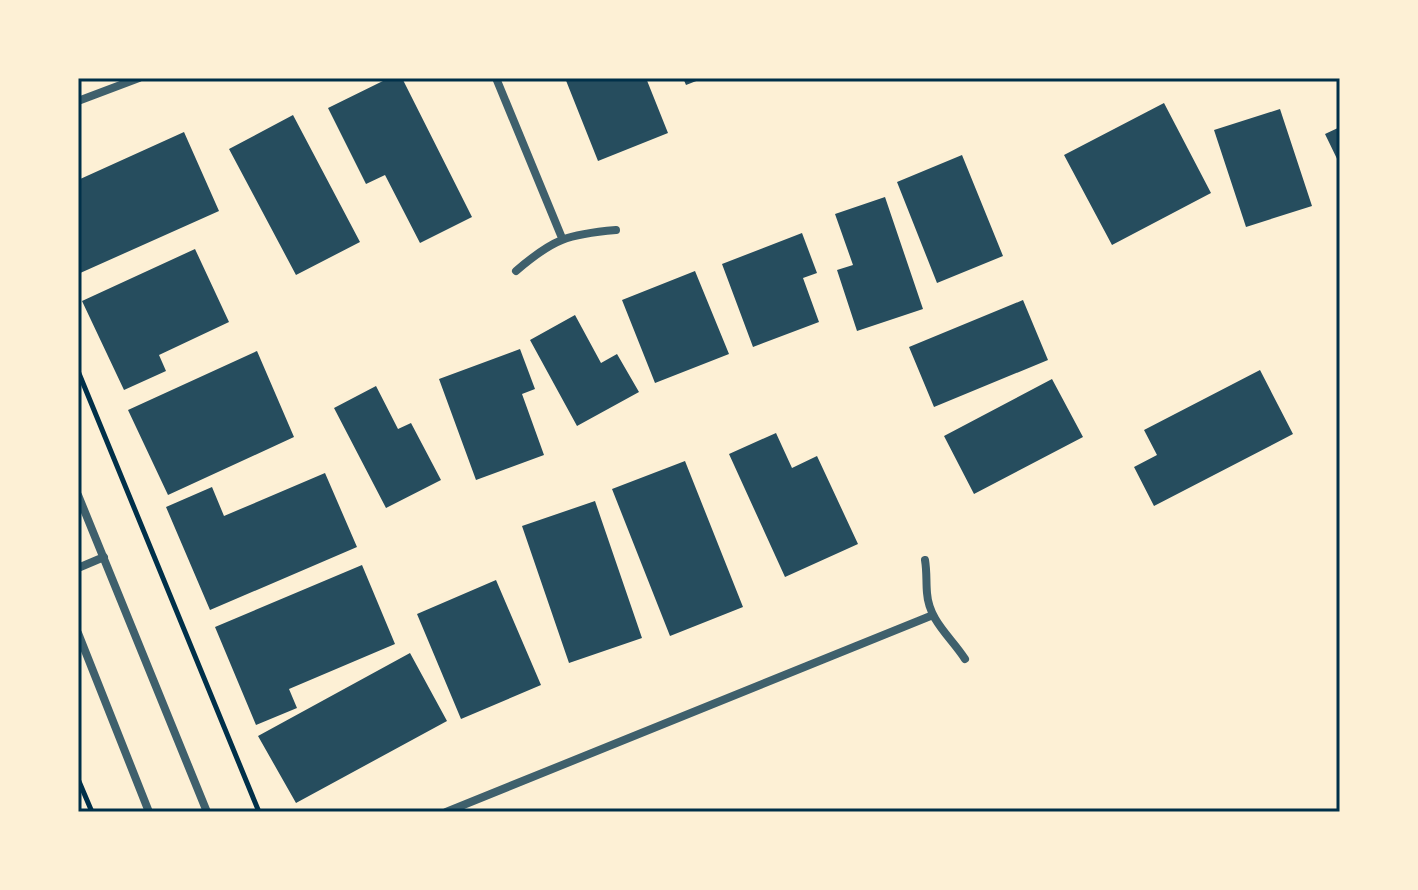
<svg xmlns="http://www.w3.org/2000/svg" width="1418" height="890" font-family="'Golos Text',sans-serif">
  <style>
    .building { fill: #264d5e }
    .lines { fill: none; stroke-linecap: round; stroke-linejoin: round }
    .path { stroke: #003049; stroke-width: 5 }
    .minor { stroke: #3f606c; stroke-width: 8 }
    .neatline { fill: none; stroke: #003049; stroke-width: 3 }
  </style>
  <rect width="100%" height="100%" fill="#fdf0d5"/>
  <!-- building -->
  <path class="building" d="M 389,78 L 402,78 L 472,217 L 420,243 L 385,175 L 366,184 L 328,108 Z
    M 565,78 L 646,78 L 668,133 L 598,161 Z
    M 683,78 L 704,78 L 686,85 Z
    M 1164,103 L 1211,193 L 1112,245 L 1064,155 Z
    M 1280,109 L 1312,206 L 1246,227 L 1214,130 Z
    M 293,115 L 360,242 L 296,275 L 229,149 Z
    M 1340,127 L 1340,165 L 1325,134 Z
    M 184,132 L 219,211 L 78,274 L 78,180 Z
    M 962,155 L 1003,256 L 937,283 L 897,182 Z
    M 885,197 L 923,309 L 857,331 L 837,270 L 853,265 L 835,214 Z
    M 802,233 L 817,273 L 803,278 L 819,322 L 753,347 L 722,264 Z
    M 195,249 L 229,322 L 159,355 L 166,371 L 124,390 L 82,301 Z
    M 695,271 L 729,354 L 655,383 L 622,300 Z
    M 1023,300 L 1048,360 L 934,407 L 909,347 Z
    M 575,315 L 601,363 L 617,354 L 639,392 L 577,426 L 530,340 Z
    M 520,349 L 535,389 L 522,394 L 544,455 L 476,480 L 439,379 Z
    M 257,351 L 294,437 L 168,495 L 128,410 Z
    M 1260,370 L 1293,434 L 1154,506 L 1134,467 L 1157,455 L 1144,430 Z
    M 1052,379 L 1083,437 L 974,494 L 944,436 Z
    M 376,386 L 398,429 L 411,423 L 441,480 L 386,508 L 334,408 Z
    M 776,433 L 792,468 L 817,456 L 858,544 L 785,577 L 729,454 Z
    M 685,461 L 743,607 L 670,636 L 612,489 Z
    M 325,473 L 357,547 L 210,610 L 166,507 L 212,487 L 224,516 Z
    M 595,501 L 642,638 L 569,663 L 522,526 Z
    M 362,565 L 395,644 L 289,689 L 297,708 L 256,725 L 215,627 Z
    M 496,580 L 541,685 L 461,719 L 417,614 Z
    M 410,653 L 447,721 L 296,803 L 258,736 Z"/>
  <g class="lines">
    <!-- path -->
    <path class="path" d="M 78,371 L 259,812
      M 78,779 L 92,812"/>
    <!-- minor -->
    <path class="minor" d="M 496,78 L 562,238
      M 78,101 L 139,78
      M 516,271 C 553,239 568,234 616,230
      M 78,495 L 207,812
      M 925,560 C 927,572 926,582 927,593 C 929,621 951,637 965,659
      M 78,568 L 104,557
      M 78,633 L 149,812
      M 446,812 L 933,615"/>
  </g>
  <!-- border -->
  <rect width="1418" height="890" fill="none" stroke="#fdf0d5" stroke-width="160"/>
  <rect x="80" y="80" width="1258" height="730" class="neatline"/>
</svg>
